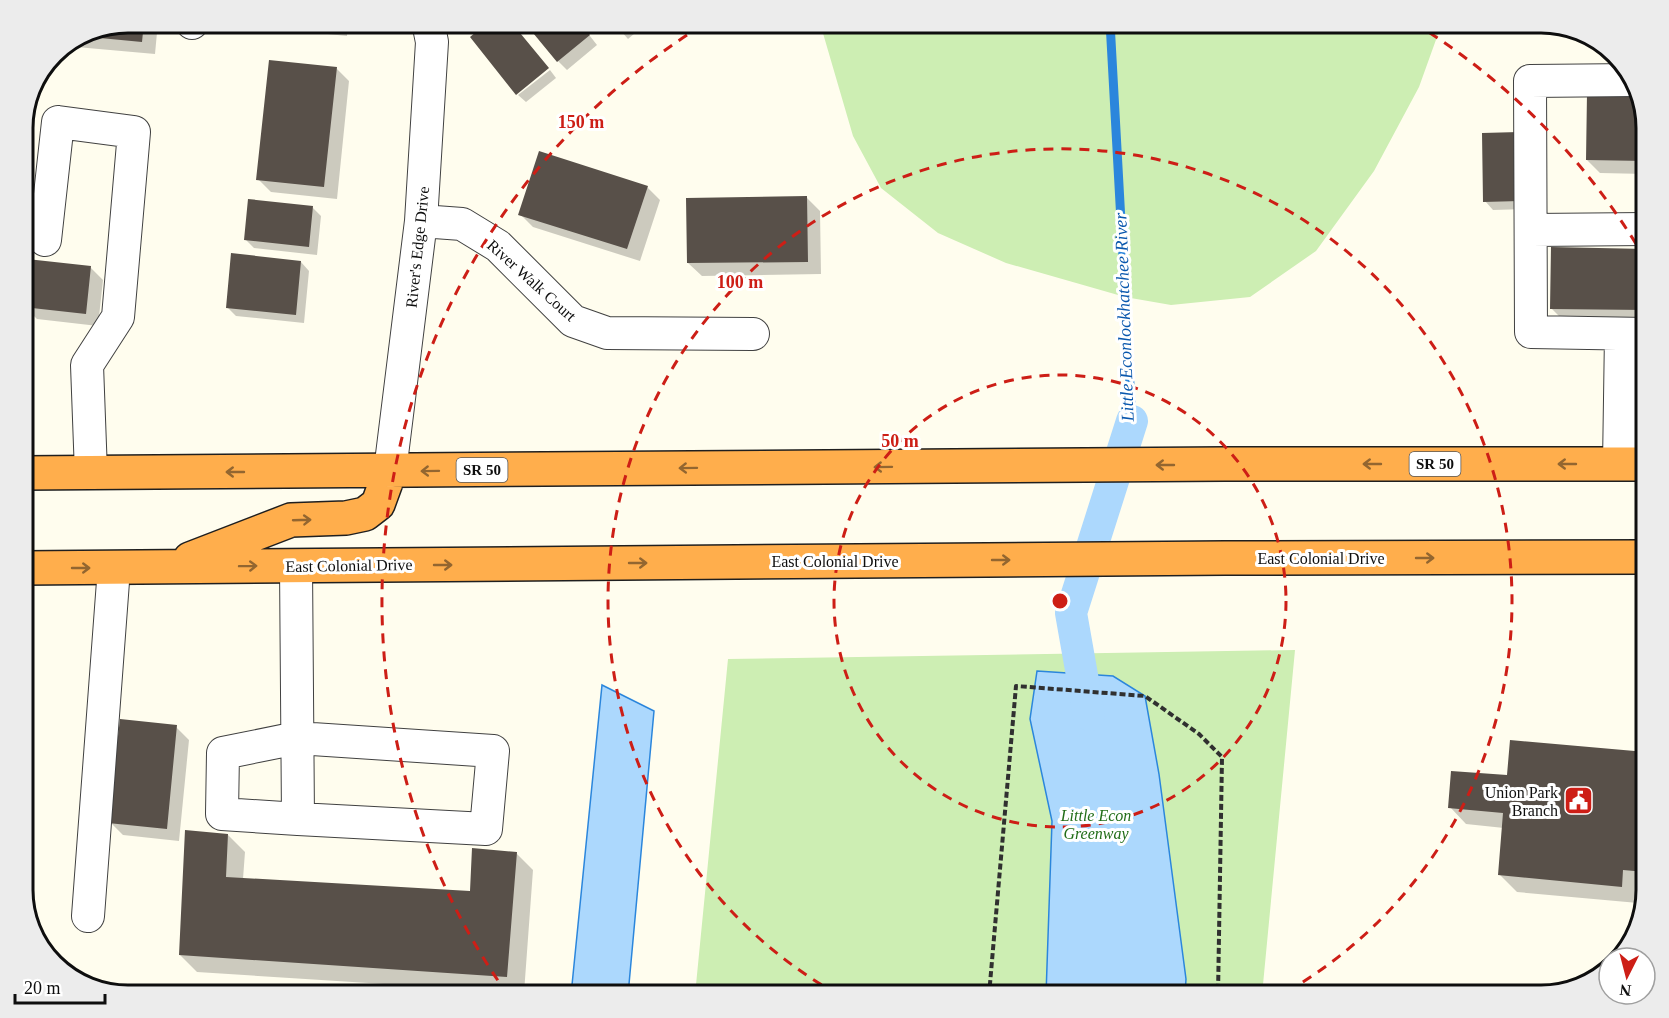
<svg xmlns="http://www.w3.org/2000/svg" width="1669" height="1018" font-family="'Times New Roman',serif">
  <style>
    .green { fill: #cdeeb3 }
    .water { fill: #acd8fd; stroke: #2b86dc; stroke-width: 1.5 }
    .shadow { fill: #0003 }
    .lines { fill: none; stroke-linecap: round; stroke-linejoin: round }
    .stream { stroke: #2b86dc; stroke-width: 9 }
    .canal { stroke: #acd8fd; stroke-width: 32 }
    .building { fill: #585049 }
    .minor-casing { stroke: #414141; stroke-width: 34 }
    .highway-casing { stroke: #1f1f1f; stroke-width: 36 }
    .path { stroke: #303030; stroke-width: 4; stroke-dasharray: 6 3; stroke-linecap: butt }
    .minor { stroke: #fff; stroke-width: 32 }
    .highway { stroke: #ffae4c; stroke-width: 33 }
    .oneway { stroke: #936630 }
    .ring { fill: none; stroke: #cd1e16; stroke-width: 3; stroke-dasharray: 10 8 }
    .labels { text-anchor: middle; stroke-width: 6; stroke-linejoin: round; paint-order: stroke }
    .shield { fill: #fff; stroke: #565656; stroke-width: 1.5 }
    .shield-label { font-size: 15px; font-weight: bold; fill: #0e0e0e }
    .street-label { font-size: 16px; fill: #0e0e0e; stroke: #fff }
    .poi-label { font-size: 16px; fill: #0e0e0e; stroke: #fff; text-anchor: end }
    .park-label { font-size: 16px; font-style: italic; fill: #216d17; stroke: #fff }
    .water-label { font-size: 18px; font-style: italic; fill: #0957ad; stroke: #fff }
    .rim { fill: none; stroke: #0e0e0e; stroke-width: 3 }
    .centre { fill: #cd1e16; stroke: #fff; stroke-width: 3 }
    .ring-label { font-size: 18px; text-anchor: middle; font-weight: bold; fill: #cd1e16; stroke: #fff; stroke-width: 6; stroke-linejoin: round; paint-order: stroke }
  </style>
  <rect width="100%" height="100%" fill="#fffdee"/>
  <!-- green -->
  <path class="green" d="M 820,23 L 820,22 L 1442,23 L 1419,87 L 1374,171 L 1316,251 L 1250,297 L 1171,305 L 1125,297 L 1006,263 L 938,233 L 881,188 L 853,136 Z
    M 1295,650 L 1262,995 L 695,995 L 728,659 Z"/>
  <!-- water -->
  <path class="water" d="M 1037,671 L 1113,676 L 1145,696 L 1159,774 L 1186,979 L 1185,995 L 1046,995 L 1052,821 L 1030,719 Z
    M 602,685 L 654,711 L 628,995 L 571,995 Z"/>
  <!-- shadow -->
  <path class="shadow" d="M 128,22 L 158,22 L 155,54 L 65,46 L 88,30 Z
    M 290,22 L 348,22 L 347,36 L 298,31 Z
    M 579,22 L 597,45 L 567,70 L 558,61 Z
    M 613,22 L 648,22 L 628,39 Z
    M 336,68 L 349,81 L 337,199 L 271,192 L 258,179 Z
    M 550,70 L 556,78 L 526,102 L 518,95 Z
    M 1638,96 L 1646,122 L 1646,174 L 1600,173 L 1587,160 Z
    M 1483,135 L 1528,209 L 1493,210 L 1485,201 Z
    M 647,187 L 660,200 L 640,261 L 533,227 L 520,214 Z
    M 807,198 L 820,211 L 821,274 L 702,276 L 688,263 Z
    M 312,207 L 321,216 L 317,255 L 254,248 L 245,239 Z
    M 1552,249 L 1646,250 L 1646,322 L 1564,321 L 1551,308 Z
    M 301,262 L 309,271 L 304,323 L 236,316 L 227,307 Z
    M 90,267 L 103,280 L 98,326 L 37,319 L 24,306 Z
    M 176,727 L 189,740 L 179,841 L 123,835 L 110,822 Z
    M 1512,742 L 1646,753 L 1646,887 L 1639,886 L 1638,903 L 1517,892 L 1500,875 L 1504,828 L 1466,824 L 1450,807 L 1509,777 Z
    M 228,835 L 245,852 L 243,879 L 471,892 L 516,853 L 533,870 L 524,993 L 197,972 L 180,955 Z"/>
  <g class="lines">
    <!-- stream -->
    <path class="stream" d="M 1110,22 L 1132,421"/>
    <!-- canal -->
    <path class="canal" d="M 1089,715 L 1071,613 L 1132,421"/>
  </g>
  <!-- building -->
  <path class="building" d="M 128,22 L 144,22 L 142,42 L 79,36 L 88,30 Z
    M 300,22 L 339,22 L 339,28 L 300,24 Z
    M 488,22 L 511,22 L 549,68 L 516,95 L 470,37 Z
    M 524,22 L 579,22 L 590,35 L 557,62 Z
    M 611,22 L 629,22 L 618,31 Z
    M 269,60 L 337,67 L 324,187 L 256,180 Z
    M 1587,93 L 1638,94 L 1646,122 L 1646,161 L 1586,160 Z
    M 1519,132 L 1520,201 L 1483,202 L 1482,133 Z
    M 539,151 L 648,186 L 627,249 L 518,215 Z
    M 807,196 L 808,262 L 687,263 L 686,198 Z
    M 248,199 L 313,206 L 309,247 L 244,240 Z
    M 1551,247 L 1646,249 L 1646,310 L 1550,309 Z
    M 231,253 L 301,261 L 296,315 L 226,308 Z
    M 27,259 L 91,266 L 86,314 L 23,307 Z
    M 120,719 L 177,725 L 167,829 L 108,823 Z
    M 1510,740 L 1646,752 L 1646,872 L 1623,870 L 1622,887 L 1498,875 L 1503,813 L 1448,808 L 1451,771 L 1507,775 Z
    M 185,830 L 228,834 L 226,877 L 470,891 L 472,848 L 517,852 L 507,977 L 179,955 Z"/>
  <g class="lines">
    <defs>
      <path id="minor" d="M 192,23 L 192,22
        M 1634,80 L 1530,81 L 1531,332 L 1646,334
        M 421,221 L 462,224 L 498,246 L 573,321 L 607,333 L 753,334
        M 1532,230 L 1646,229
        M 45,240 L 58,122 L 134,132 L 118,317 L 87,365 L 91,473
        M 1619,464 L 1621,334
        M 390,471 L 421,221 L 432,42 L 428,22
        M 296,566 L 298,819 L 486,829 L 493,751 L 297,738 L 223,753 L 222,814 L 298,819
        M 88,916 L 114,568"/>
      <path id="highway" d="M 23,473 L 1224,464 L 1646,464
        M 190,559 L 291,520 L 346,518 L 365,514 L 378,504 L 390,471
        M 23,568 L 1225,558 L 1646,557"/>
    </defs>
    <!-- minor casing -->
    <use href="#minor" class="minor-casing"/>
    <!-- highway casing -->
    <use href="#highway" class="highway-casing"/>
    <!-- path -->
    <path class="path" d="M 989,995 L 1016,686 L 1145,696 L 1199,734 L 1222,757 L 1218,995"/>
    <!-- minor -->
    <use href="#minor" class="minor"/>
    <!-- highway -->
    <use href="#highway" class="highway"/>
  </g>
  <!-- one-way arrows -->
  <defs><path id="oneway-shaft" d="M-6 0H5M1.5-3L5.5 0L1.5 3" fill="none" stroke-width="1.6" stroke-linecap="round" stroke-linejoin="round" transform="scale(1.5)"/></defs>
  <g class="oneway">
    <use href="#oneway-shaft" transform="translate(1372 464) rotate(180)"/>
    <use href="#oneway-shaft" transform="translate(1567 464) rotate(180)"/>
    <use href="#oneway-shaft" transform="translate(1165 465) rotate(180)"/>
    <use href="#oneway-shaft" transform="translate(883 467) rotate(179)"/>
    <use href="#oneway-shaft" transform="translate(688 468) rotate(179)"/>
    <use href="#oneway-shaft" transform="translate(430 471) rotate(179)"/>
    <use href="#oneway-shaft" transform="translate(235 472) rotate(180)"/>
    <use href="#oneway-shaft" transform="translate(302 520) rotate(-2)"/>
    <use href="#oneway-shaft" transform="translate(1425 558)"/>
    <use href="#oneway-shaft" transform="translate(1001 560)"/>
    <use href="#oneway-shaft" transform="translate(638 563)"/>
    <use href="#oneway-shaft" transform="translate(443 565)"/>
    <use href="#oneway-shaft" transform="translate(248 566) rotate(-1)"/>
    <use href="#oneway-shaft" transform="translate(81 568)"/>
  </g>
  <!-- distance rings -->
  <g class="ring">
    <circle cx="1060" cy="601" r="226"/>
    <path d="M837 994A452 452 0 1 1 1283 994"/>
    <path d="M508 995A678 678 0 0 1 706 23M1414 23A678 678 0 0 1 1644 257"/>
  </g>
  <!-- icons -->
  <defs>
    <symbol id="civic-square" viewBox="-11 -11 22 22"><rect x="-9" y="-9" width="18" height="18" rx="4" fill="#cd1e16" stroke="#fff"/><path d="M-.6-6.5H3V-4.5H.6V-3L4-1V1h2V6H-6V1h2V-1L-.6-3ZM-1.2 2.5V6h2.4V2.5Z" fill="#fff"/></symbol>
  </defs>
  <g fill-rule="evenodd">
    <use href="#civic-square" x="1562" y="784" width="33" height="33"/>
  </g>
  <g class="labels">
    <!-- shield labels -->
    <g class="shield">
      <rect x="1409.5" y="452" width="51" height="24" rx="4.5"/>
      <rect x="456.5" y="458" width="51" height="24" rx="4.5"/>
    </g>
    <g class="shield-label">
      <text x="1435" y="469">SR 50</text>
      <text x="482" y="475">SR 50</text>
    </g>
    <!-- street labels -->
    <g class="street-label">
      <text transform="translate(417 247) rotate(-84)" y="6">River's Edge Drive</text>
      <text transform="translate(532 280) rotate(42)" y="6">River Walk Court</text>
      <text x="1321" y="564">East Colonial Drive</text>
      <text x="835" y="567">East Colonial Drive</text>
      <text transform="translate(349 565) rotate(-1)" y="6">East Colonial Drive</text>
    </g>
    <!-- poi labels -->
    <g class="poi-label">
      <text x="1558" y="798">Union Park<tspan x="1558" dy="18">Branch</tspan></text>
    </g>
    <!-- park labels -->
    <g class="park-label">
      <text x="1096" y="821">Little Econ<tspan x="1096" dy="18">Greenway</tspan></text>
    </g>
    <!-- water labels -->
    <g class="water-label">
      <text transform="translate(1124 317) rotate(-92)" y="6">Little Econlockhatchee River</text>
    </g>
  </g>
  <!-- crop -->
  <path d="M0 0H1669V1018H0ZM128 33H1541A95 95 0 0 1 1636 128V890A95 95 0 0 1 1541 985H128A95 95 0 0 1 33 890V128A95 95 0 0 1 128 33Z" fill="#ececec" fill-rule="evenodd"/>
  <path class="rim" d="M128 33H1541A95 95 0 0 1 1636 128V890A95 95 0 0 1 1541 985H128A95 95 0 0 1 33 890V128A95 95 0 0 1 128 33Z"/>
  <circle cx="1060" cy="601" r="9" class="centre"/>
  <g class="ring-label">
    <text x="581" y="128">150 m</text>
    <text x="740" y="288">100 m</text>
    <text x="900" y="447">50 m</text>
  </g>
  <!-- north arrow -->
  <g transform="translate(1627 976) rotate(186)"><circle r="28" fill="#ffffff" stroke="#9f9f9f" stroke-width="1.5"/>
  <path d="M0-4.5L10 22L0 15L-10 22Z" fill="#cd1e16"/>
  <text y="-9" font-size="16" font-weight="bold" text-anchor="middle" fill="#0e0e0e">N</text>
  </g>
  <!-- scale -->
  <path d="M15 994v9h90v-9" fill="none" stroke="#0e0e0e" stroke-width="3"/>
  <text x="24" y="994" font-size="18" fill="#0e0e0e" stroke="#ffffff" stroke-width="4.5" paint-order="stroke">20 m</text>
</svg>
